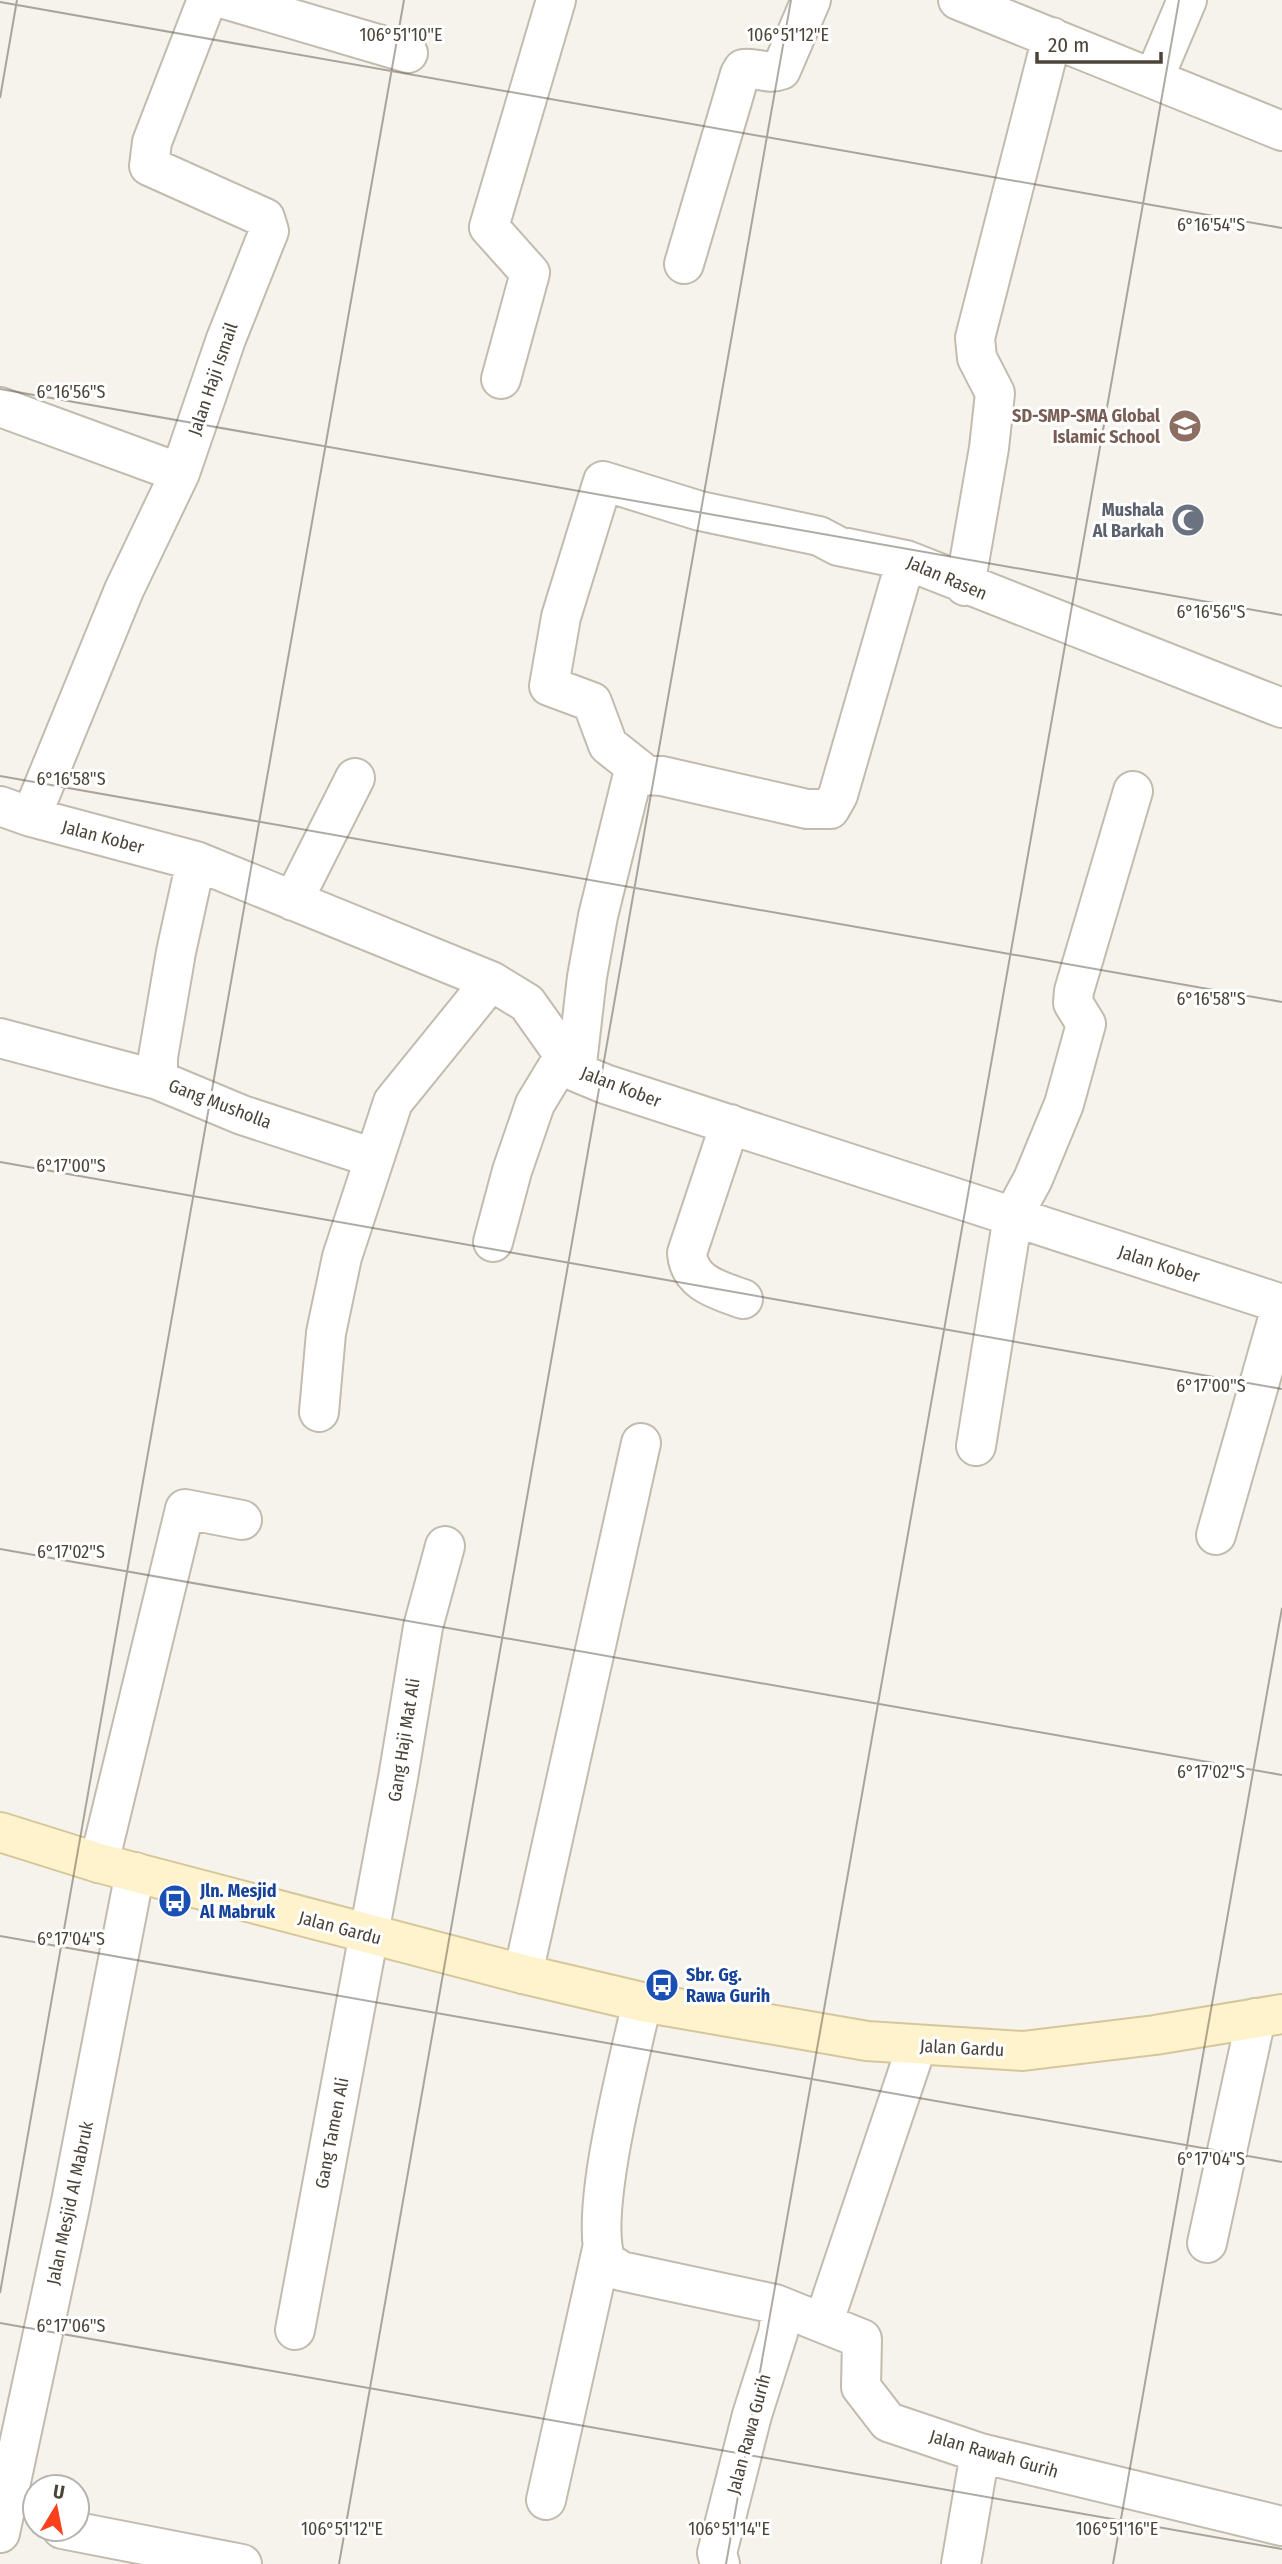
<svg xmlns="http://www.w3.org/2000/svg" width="1282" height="2564" font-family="'Fira Sans Condensed',sans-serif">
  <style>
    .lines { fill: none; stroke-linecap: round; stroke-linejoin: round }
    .street-casing { stroke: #c2bbae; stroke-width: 42 }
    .secondary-casing { stroke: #d6c79b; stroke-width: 42 }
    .street { stroke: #fff; stroke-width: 38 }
    .secondary { stroke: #fff3cd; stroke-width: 38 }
    .ticks { fill: none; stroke: #4b4439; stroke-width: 2; stroke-opacity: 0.45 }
    .labels { text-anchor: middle; stroke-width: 6; stroke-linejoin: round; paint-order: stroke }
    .street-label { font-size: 18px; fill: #4b4439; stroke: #fff }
    .education-label { font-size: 18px; font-weight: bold; fill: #785e54; stroke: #fff; text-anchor: end }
    .worship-label { font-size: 18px; font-weight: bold; fill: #5b616d; stroke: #fff; text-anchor: end }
    .transit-label { font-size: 18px; font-weight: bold; fill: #164399; stroke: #fff; text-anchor: start }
    .ticks-label { font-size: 18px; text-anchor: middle; fill: #4b4439; stroke: #fff; stroke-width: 6; stroke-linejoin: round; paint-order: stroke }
  </style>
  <rect width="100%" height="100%" fill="#f6f3ec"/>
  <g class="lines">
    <defs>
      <path id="street" d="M 228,0 L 408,53
        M 958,0 L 1282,131
        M 1154,78 L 1187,0
        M 684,264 L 740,74 L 743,69 C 756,67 768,75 781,70 L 811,0
        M 501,379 L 530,273 L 489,227 L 556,0
        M 0,407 L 180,473
        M 965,586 L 989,448 L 995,393 L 977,358 L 975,338 L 1052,37
        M 642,772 L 608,745 L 592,702 L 549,686 L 561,617 L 603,481 L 700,511 L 819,536 L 838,546 L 906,560 L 1282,708
        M 0,806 L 31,817 L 196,861 L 491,981 L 527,1003 L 576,1072 L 605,1084 L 1282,1304
        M 31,817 L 124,590 L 180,473 L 226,339 L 269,231 L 265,218 L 149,166 L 152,142 L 207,0
        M 293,901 L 355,778
        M 0,1038 L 158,1080 L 242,1115 L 374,1158
        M 576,1072 L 587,977 L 598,916 L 633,774 L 662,776 L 807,809 L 830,809 L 838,795 L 906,560
        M 158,1080 L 158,1057 L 176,952 L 196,861
        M 730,1124 L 687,1253 C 689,1283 718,1290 743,1299
        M 493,1242 L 512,1171 L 535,1104 L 564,1056
        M 319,1412 L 326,1333 L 342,1257 L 393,1102 L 491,981
        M 976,1446 L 1013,1216 L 1033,1179 L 1064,1104 L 1086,1024 L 1073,1003 L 1074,991 L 1133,791
        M 1216,1535 L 1282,1304
        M 99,1863 L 185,1509 L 242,1520
        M 523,1974 L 641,1443
        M 642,2002 C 630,2058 588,2213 606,2261 L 621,2271 L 775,2304 L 862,2339 L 861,2387 L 888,2422 L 980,2453 L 1282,2526
        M 1207,2243 L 1256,2018
        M 824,2321 L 917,2045
        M 295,2330 L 398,1778 L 423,1627 L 445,1546
        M 546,2500 L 602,2249
        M 62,2529 L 242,2564
        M 0,2533 L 70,2207 L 135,1872
        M 720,2564 L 717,2553 L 752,2415 L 778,2333 L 780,2318 L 775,2304
        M 961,2564 L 980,2453"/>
      <path id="secondary" d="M 0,1832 L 99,1863 L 523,1974 L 642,2002 L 867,2041 L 1023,2051 L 1155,2035 L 1282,2014"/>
    </defs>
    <!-- street casing -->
    <use href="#street" class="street-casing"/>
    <!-- secondary casing -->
    <use href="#secondary" class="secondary-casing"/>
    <!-- street -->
    <use href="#street" class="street"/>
    <!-- secondary -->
    <use href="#secondary" class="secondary"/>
  </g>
  <!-- ticks -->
  <path class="ticks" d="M 0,2 L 1282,228M 0,98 L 17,0M 0,389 L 1282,615M 0,776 L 1282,1002M 0,1162 L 1282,1389M 0,1549 L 1282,1775M 0,1936 L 1282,2162M 0,2293 L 404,0M 0,2323 L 1282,2549M 339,2564 L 791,0M 726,2564 L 1179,0M 1113,2564 L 1282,1608"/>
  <!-- icons -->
  <defs>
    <symbol id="school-disc" viewBox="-11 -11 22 22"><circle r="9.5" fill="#8d6e63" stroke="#fff"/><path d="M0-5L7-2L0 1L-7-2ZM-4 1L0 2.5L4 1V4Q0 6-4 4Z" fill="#fff"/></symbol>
    <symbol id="mosque-disc" viewBox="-11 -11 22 22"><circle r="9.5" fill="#6b7280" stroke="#fff"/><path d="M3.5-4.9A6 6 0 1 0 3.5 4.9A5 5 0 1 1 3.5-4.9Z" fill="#fff"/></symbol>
    <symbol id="bus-disc" viewBox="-11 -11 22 22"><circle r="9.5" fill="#1a4fb4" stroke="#fff"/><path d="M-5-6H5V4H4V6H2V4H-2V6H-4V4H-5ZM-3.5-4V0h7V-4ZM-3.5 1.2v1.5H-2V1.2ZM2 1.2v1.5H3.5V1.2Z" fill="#fff"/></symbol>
  </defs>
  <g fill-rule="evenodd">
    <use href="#school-disc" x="1166" y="407" width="38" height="38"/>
    <use href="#mosque-disc" x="1169" y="501" width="38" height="38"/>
    <use href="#bus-disc" x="156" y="1882" width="38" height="38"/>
    <use href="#bus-disc" x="643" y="1966" width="38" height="38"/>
  </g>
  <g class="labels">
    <!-- street labels -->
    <g class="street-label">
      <text transform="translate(213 379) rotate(-71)" y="6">Jalan Haji Ismail</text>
      <text transform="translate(947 578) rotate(23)" y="6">Jalan Rasen</text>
      <text transform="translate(103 837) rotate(15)" y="6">Jalan Kober</text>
      <text transform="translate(621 1087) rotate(21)" y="6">Jalan Kober</text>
      <text transform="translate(220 1104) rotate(21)" y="6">Gang Musholla</text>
      <text transform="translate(1159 1264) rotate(18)" y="6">Jalan Kober</text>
      <text transform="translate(404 1740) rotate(-81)" y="6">Gang Haji Mat Ali</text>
      <text transform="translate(340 1928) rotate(15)" y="6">Jalan Gardu</text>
      <text transform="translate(962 2048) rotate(3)" y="6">Jalan Gardu</text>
      <text transform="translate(332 2133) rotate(-79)" y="6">Gang Tamen Ali</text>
      <text transform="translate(70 2203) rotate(-78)" y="6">Jalan Mesjid Al Mabruk</text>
      <text transform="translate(749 2434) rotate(-75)" y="6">Jalan Rawa Gurih</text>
      <text transform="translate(994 2454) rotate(16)" y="6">Jalan Rawah Gurih</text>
    </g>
    <!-- education labels -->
    <g class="education-label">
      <text x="1160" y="422">SD-SMP-SMA Global<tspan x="1160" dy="21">Islamic School</tspan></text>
    </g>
    <!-- worship labels -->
    <g class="worship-label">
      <text x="1164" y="516">Mushala<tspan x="1164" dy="21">Al Barkah</tspan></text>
    </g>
    <!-- transit labels -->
    <g class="transit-label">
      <text x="200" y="1897">Jln. Mesjid<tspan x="200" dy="21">Al Mabruk</tspan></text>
      <text x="686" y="1981">Sbr. Gg.<tspan x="686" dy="21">Rawa Gurih</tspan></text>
    </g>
  </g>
  <g class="ticks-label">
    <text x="788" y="41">106°51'12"E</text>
    <text x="401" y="41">106°51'10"E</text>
    <text x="1211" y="231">6°16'54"S</text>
    <text x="71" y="398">6°16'56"S</text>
    <text x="1211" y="618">6°16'56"S</text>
    <text x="71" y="785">6°16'58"S</text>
    <text x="1211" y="1005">6°16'58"S</text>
    <text x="71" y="1172">6°17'00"S</text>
    <text x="1211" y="1392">6°17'00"S</text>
    <text x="71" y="1558">6°17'02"S</text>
    <text x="1211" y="1778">6°17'02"S</text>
    <text x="71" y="1945">6°17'04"S</text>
    <text x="1211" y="2165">6°17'04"S</text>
    <text x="71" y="2332">6°17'06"S</text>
    <text x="342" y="2535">106°51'12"E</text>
    <text x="729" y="2535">106°51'14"E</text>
    <text x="1117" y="2535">106°51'16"E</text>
  </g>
  <!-- north arrow -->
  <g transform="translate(56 2508) rotate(10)"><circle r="33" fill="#ffffff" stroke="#b7b4b0" stroke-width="2"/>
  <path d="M0-5L12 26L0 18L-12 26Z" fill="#fc3f1d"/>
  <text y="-10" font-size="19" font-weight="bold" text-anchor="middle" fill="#4b4439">U</text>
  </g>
  <!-- scale -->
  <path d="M1037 52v10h124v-10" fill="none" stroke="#4b4439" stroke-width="3.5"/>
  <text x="1048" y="52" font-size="21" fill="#4b4439" stroke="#ffffff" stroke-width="5" paint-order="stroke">20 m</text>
</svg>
